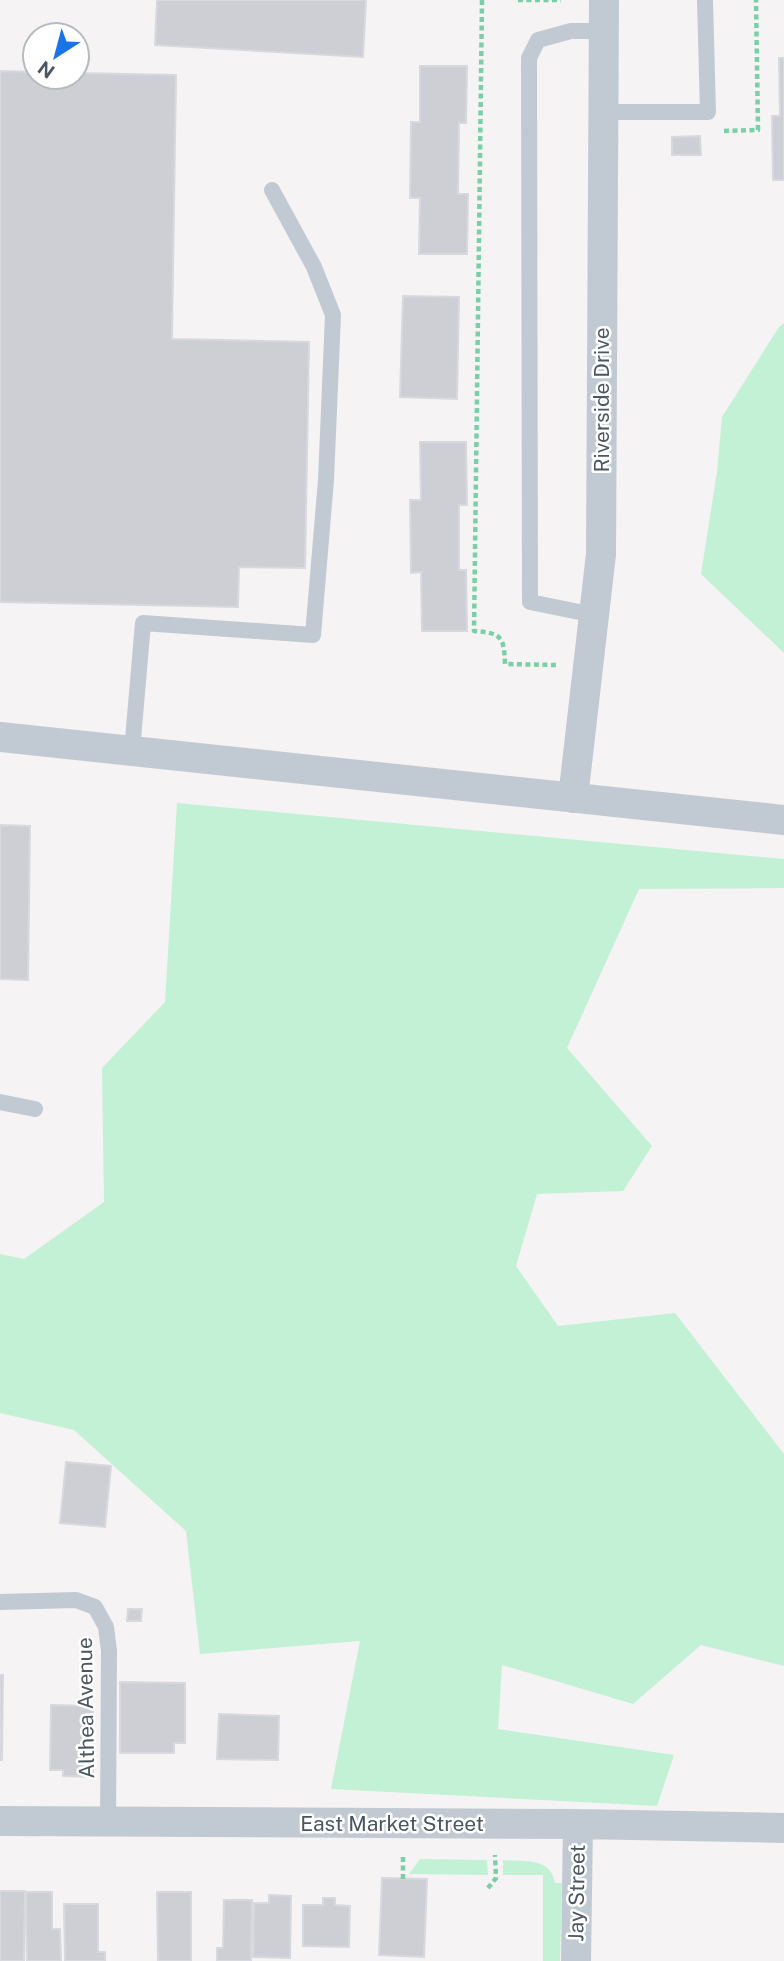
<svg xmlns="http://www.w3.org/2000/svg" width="784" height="1961" font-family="'Public Sans',sans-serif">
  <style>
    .green { fill: #c3f1d5 }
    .building { fill: #cdcfd5; stroke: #d7d9de; stroke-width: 2 }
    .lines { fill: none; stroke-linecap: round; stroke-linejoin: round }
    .path { stroke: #7ad0a6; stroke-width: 4.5; stroke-dasharray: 5 3.5; stroke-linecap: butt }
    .lane { stroke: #c1cad2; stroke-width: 16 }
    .street { stroke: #c1cad2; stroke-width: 30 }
    .labels { text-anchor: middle; stroke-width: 5; stroke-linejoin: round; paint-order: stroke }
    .street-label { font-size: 21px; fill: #4a5661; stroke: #fff }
  </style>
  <rect width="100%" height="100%" fill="#f5f3f3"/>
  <!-- green -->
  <path class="green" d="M 784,323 L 784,653 L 701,574 L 717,472 L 722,417 L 779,327 Z
    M 177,803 L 784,859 L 784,888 L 639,889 L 567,1048 L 652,1146 L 623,1191 L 537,1194 L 516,1266 L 558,1326 L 675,1313 L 784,1454 L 784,1666 L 701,1645 L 633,1704 L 502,1665 L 498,1729 L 674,1755 L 657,1806 L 331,1789 L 360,1641 L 200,1654 L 186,1531 L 74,1430 L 0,1413 L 0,1254 L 24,1259 L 104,1202 L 102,1068 L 165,1002 Z
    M 420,1859 L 487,1860 L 488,1875 L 409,1874 Z
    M 503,1860 C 524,1862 551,1857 555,1883 L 562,1883 L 560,1961 L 543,1961 L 543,1875 L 503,1875 Z"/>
  <!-- building -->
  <path class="building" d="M 157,0 L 366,0 L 363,57 L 155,45 Z
    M 779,58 L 784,58 L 784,180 L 773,180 L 772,116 L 780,116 Z
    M 420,66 L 467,66 L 466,123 L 459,123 L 458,194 L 468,194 L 467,254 L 419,254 L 420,198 L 410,198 L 411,122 L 420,122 Z
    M 0,71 L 35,72 L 35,77 L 77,77 L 77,73 L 176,75 L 172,339 L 309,342 L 305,568 L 239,567 L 238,607 L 0,602 Z
    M 700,136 L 701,155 L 672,155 L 672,137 Z
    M 403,296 L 459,297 L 457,399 L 400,397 Z
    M 420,442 L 466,442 L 467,505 L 459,505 L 459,570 L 466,570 L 467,631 L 422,631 L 421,572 L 411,573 L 410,500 L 421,500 Z
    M 0,825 L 30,826 L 28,980 L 0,979 Z
    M 66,1462 L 111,1466 L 105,1527 L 60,1523 Z
    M 128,1609 L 142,1609 L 141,1621 L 127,1621 Z
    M 0,1675 L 3,1675 L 2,1760 L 0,1760 Z
    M 120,1682 L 185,1683 L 185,1743 L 174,1743 L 174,1753 L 120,1753 Z
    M 51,1705 L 93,1706 L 93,1777 L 63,1776 L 63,1770 L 50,1770 Z
    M 219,1714 L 279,1716 L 278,1760 L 217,1759 Z
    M 382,1878 L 427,1879 L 424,1957 L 379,1955 Z
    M 0,1891 L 25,1891 L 24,1961 L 0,1961 Z
    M 26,1892 L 52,1892 L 52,1929 L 60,1929 L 61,1961 L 27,1961 Z
    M 157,1892 L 191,1892 L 191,1961 L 158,1961 Z
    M 269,1895 L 291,1896 L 290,1958 L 253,1957 L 254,1903 L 269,1903 Z
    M 323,1898 L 335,1898 L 335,1905 L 350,1906 L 349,1947 L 303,1946 L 303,1905 L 323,1905 Z
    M 224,1900 L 252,1900 L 251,1961 L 217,1961 L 217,1948 L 223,1948 Z
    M 64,1904 L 98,1904 L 98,1952 L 105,1952 L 105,1961 L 65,1961 Z"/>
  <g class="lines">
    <!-- path -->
    <path class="path" d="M 482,0 L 474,631 C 502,633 504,637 505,664 L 556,665
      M 518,0 L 561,0
      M 724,131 L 758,130 L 756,0
      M 403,1879 L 403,1855
      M 488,1888 L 496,1878 L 495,1855"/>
    <!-- lane -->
    <path class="lane" d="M 603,112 L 708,112 L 705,0
      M 594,615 L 530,602 L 529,58 L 538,40 L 571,31 L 603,31
      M 132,751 L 143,623 L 313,635 L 326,480 L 333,315 L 314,267 L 272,190
      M 0,1102 L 35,1109
      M 0,1602 L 76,1600 L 95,1607 L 106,1627 L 109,1651 L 108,1823"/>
    <!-- street -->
    <path class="street" d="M 0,737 L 784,820
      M 573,798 L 601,554 L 604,0
      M 0,1821 L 578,1824 L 784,1828
      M 576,1961 L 578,1824"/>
  </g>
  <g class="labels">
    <!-- street labels -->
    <g class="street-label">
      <text transform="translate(602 400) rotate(-90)" y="7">Riverside Drive</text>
      <text transform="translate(86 1708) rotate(-91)" y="7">Althea Avenue</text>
      <text x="392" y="1831">East Market Street</text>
      <text transform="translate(577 1893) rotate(-89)" y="7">Jay Street</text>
    </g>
  </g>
  <!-- north arrow -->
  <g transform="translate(56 56) rotate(216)"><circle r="33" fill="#ffffff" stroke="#b7bbc0" stroke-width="2"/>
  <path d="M0-5L12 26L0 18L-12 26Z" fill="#1a73e8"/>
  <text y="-10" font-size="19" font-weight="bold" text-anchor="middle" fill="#4a5661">N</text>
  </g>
</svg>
